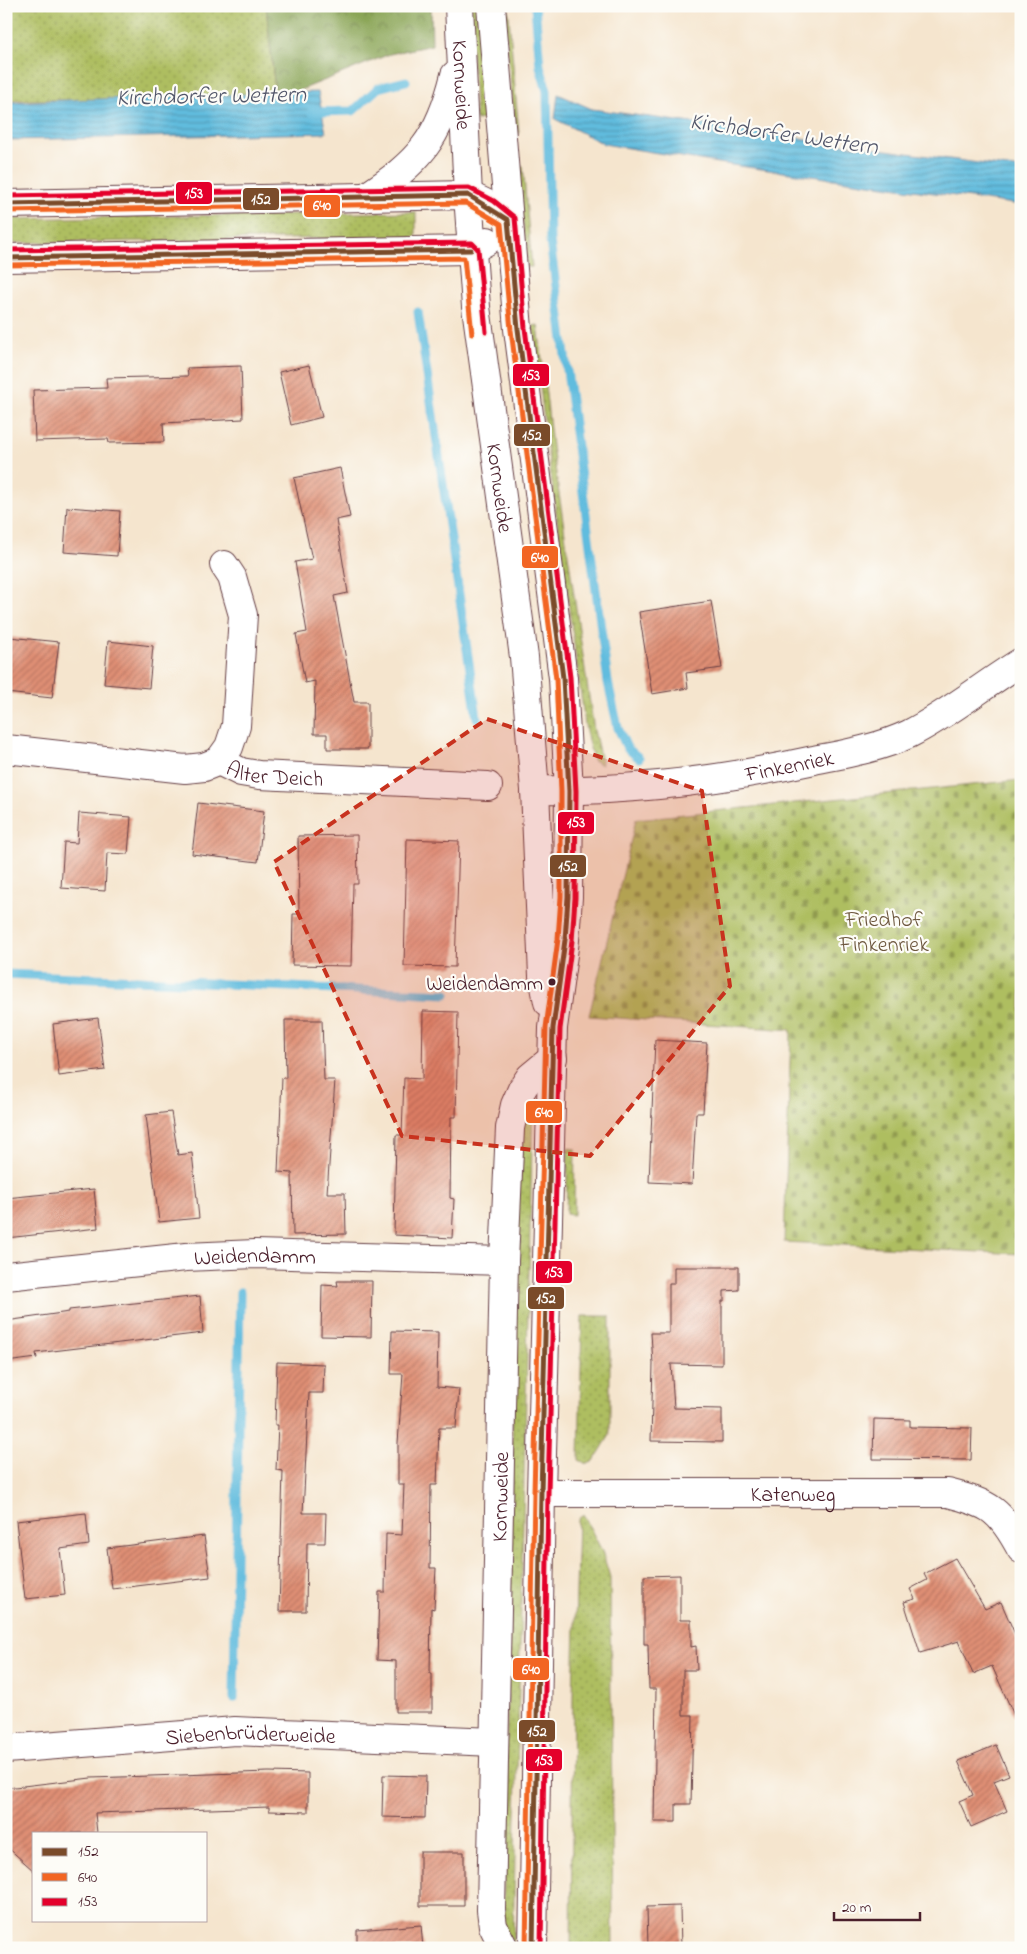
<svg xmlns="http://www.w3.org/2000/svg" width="1027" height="1954" font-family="'Indie Flower',sans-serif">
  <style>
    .grass { fill: url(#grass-dots); stroke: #7c6e46 }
    .forest { fill: url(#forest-crowns); stroke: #6a6241 }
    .cemetery { fill: url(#cemetery-stones); stroke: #7c6e46 }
    .water { fill: url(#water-rules); stroke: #566e84 }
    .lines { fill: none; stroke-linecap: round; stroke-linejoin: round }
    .stream { stroke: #61bcde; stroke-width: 9 }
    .building { fill: url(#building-hatch) }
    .minor-casing { stroke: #643d43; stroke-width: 30 }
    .secondary-casing { stroke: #643d43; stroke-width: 30 }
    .minor { stroke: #fff; stroke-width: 28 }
    .secondary { stroke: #fff; stroke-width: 28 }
    .bus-1-casing { stroke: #fdfcf7; stroke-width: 9 }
    .bus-2-casing { stroke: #fdfcf7; stroke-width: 9 }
    .bus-3-casing { stroke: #fdfcf7; stroke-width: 9 }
    .bus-1 { stroke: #7a4b2a; stroke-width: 5 }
    .bus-2 { stroke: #f26522; stroke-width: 5 }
    .bus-3 { stroke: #e4002b; stroke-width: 5 }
    .marked { fill: #c8321e; fill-opacity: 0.2; stroke: #c8321e; stroke-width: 4; stroke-dasharray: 10 6; stroke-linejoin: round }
    .bus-dot { fill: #4a1f2b; stroke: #fdfcf7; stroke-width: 2 }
    .labels { text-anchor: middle; stroke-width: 4.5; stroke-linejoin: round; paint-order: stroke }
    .bus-label { font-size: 21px; fill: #4a1f2b; stroke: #fdfcf7; text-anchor: end }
    .street-label { font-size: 22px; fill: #4a1f2b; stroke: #fdfcf7 }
    .park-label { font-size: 22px; fill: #6d573e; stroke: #fdfcf7 }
    .water-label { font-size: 24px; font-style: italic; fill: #52566a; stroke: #fdfcf7 }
    .line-badge { stroke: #fdfcf7; stroke-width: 2 }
    .badge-label { font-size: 14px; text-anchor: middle; font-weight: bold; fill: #fff }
  </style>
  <defs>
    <pattern id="grass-dots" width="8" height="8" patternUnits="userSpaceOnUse" patternTransform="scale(1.25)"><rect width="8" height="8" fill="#aebe61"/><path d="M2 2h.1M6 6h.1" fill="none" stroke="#909a50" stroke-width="1.8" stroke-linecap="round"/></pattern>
    <pattern id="forest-crowns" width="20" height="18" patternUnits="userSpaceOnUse" patternTransform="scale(1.25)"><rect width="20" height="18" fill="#8aa557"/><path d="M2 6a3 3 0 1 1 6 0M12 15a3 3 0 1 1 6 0" fill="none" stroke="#738648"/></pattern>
    <pattern id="cemetery-stones" width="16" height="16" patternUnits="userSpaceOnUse" patternTransform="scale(1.25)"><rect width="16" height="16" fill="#aebe61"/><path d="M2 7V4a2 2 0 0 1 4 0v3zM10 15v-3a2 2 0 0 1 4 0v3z" fill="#909a50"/></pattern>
    <pattern id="water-rules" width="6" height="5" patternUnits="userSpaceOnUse" patternTransform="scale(1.25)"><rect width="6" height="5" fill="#61bcde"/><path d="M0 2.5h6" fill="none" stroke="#5298b4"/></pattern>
    <pattern id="building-hatch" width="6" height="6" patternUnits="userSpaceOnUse" patternTransform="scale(1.25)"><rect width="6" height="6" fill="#df8f75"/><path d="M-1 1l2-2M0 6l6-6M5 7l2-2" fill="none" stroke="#b77460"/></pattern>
  </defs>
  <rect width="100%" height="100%" fill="#fdfcf7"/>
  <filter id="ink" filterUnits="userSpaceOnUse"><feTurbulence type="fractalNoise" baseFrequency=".02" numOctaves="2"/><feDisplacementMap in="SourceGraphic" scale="10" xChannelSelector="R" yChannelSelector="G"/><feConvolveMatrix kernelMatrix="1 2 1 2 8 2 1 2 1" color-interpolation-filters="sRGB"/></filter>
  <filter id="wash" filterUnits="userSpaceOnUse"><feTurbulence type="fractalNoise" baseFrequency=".0096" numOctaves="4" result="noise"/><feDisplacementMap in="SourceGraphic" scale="20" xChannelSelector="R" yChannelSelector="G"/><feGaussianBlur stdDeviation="1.12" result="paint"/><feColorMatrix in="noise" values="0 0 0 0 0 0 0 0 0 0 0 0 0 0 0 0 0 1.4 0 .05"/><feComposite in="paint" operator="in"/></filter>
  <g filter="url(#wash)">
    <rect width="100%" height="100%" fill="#f5e5ce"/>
    <!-- grass -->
    <path class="grass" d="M 6,6 L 266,6 L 276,100 L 6,100 Z
      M 469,6 L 482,6 L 490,118 L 476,120 Z
      M 503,6 L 508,6 L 519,134 L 516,135 Z
      M 518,166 L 523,166 L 532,267 L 527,267 Z
      M 416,212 L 416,237 L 6,243 L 6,219 Z
      M 538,325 L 552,446 L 594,730 L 602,765 L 593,760 L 586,732 L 547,446 L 533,326 Z
      M 532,1098 L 533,1103 L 513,1941 L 503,1932 L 518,1129 Z
      M 568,1148 L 575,1149 L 574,1215 L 566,1214 Z
      M 582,1316 L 610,1316 L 610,1435 L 594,1461 L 588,1464 L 579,1460 Z
      M 583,1514 L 602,1551 L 610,1577 L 613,1948 L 571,1948 L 573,1695 L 578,1520 Z"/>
    <!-- forest -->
    <path class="forest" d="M 266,6 L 431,6 L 432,45 L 390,54 L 276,100 Z"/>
    <!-- cemetery -->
    <path class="cemetery" d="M 1021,780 L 1021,1254 L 784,1242 L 791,1030 L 589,1016 L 636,819 Z"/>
    <!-- water -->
    <path class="water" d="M 318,92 L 326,133 L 6,140 L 6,102 Z
      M 558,94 L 592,109 L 1021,169 L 1021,205 L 718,163 L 604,144 L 555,119 Z"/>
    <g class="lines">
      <!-- stream -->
      <path class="stream" d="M 535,6 L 540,66 L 547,91 L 550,241 L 608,682 L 618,728 L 627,748 L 639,758
        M 311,112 L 353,111 L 378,88 L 406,81
        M 418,312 L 477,718
        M 6,974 L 446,994
        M 234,1698 L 240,1292"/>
    </g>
    <g id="blocks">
      <!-- building -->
      <path class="building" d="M 309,365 L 322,417 L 291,425 L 279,372 Z
        M 241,366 L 243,419 L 163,423 L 164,442 L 109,443 L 108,439 L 35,441 L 33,390 L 107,388 L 106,378 L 188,376 L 187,368 Z
        M 340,468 L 350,517 L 336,520 L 348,593 L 334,596 L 354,702 L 368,702 L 368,749 L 327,749 L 327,734 L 314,734 L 315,681 L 305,683 L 296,634 L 307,632 L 295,562 L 312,559 L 294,478 Z
        M 67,507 L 120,511 L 117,556 L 64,552 Z
        M 711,601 L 722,668 L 686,673 L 688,688 L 652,694 L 639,612 Z
        M 9,637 L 59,642 L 52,698 L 6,693 Z
        M 108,641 L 153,646 L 149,688 L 104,684 Z
        M 198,803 L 264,811 L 258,862 L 192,854 Z
        M 79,813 L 131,817 L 128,854 L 107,853 L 105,891 L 61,888 L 64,842 L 77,843 Z
        M 357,835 L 358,884 L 353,884 L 351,966 L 292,965 L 293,914 L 299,914 L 298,836 Z
        M 407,839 L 459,841 L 455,967 L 404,966 Z
        M 423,1011 L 458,1012 L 456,1117 L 451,1117 L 450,1198 L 454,1199 L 452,1238 L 394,1235 L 396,1135 L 402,1135 L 404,1078 L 422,1079 Z
        M 98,1018 L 105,1070 L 59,1076 L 53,1024 Z
        M 285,1020 L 322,1020 L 324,1080 L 335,1080 L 327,1193 L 345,1193 L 346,1234 L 293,1235 L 292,1173 L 278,1172 L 282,1078 L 286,1078 Z
        M 655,1040 L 707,1043 L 703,1113 L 696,1113 L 692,1184 L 649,1182 Z
        M 171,1112 L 178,1155 L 192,1153 L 199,1218 L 159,1222 L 146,1115 Z
        M 94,1189 L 98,1228 L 6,1238 L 6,1198 Z
        M 674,1267 L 739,1267 L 739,1290 L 724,1291 L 724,1301 L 722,1301 L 722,1365 L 671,1364 L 674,1408 L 722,1409 L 722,1442 L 651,1441 L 653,1364 L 651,1333 L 669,1333 L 669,1284 L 674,1284 Z
        M 337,1281 L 372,1281 L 371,1337 L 321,1336 L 322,1285 L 338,1286 Z
        M 200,1296 L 203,1333 L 36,1353 L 37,1358 L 6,1362 L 6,1321 L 69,1312 L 69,1310 Z
        M 392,1331 L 438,1332 L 437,1387 L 459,1389 L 456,1428 L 439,1428 L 437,1485 L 431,1485 L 430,1568 L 436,1568 L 434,1609 L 431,1608 L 430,1674 L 432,1674 L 432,1712 L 396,1712 L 396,1661 L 377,1660 L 379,1592 L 385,1592 L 386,1534 L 402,1535 L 404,1484 L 398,1484 L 398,1443 L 403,1374 L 391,1374 Z
        M 277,1362 L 324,1364 L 323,1393 L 309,1393 L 303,1513 L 326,1513 L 325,1543 L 307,1543 L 306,1611 L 279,1611 L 283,1471 L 276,1470 L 278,1425 L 275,1425 Z
        M 874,1419 L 910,1420 L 910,1427 L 972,1428 L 971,1460 L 873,1459 Z
        M 86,1513 L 89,1545 L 60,1549 L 65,1595 L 25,1599 L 16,1521 Z
        M 204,1536 L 210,1577 L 112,1589 L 107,1548 Z
        M 955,1558 L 985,1609 L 1001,1602 L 1021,1648 L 1021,1731 L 992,1666 L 973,1674 L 959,1641 L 920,1653 L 904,1602 L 915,1599 L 910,1589 L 927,1580 L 924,1574 Z
        M 680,1575 L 680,1620 L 691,1620 L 691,1647 L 696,1646 L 697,1670 L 683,1670 L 683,1715 L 693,1715 L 691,1804 L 676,1804 L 676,1822 L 654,1822 L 656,1689 L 649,1689 L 648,1644 L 644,1644 L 644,1576 Z
        M 996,1745 L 1009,1775 L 994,1781 L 1007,1811 L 971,1827 L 959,1801 L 973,1795 L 958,1761 Z
        M 269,1772 L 308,1773 L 308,1812 L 269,1811 L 269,1807 L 95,1813 L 97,1833 L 34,1833 L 34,1871 L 6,1846 L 6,1788 L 91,1778 Z
        M 383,1775 L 426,1776 L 425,1818 L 382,1817 Z
        M 420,1852 L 464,1852 L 464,1906 L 420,1906 Z
        M 680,1906 L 681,1948 L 648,1948 L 647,1907 Z
        M 421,1925 L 423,1948 L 357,1948 L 357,1930 Z"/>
    </g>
  </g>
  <g filter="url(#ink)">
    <use href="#blocks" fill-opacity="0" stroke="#643d43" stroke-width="1"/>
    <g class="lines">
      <defs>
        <g id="minor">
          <path id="s1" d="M 6,749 L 185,769 L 204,767 L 219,761 L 241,772 L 259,775 L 488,786"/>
          <path d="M 219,761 L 229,747 L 236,726 L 243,615 L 232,577 L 224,565"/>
          <path id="s2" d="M 535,790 C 628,792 723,780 814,760 C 845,754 880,748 909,734 C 949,714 983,685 1021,662"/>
          <path id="s3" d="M 6,1276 L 186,1257 L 255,1254 L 504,1261"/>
          <path id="s4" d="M 541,1493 L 948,1493 C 991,1504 1000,1510 1021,1549"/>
          <path id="s5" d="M 6,1749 L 235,1731 L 494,1742"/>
          <path id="s6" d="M 504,1948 L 493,1926 L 491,1910 L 504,1261 L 510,1128 L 515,1105 L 522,1089 L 530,1077 L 553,1058"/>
        </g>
        <g id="secondary">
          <path id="s7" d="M 459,6 L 468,195 L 476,307 L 524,657 L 535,790 L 543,976 L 548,1002"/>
          <path d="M 491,6 L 518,329 L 563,678 L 569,791 L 568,897 L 565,940 L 553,1028 L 541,1493 L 533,1948"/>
          <path d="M 364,198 C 419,162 439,140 455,75"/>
          <path d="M 6,204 L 468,195 L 485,203"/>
          <path d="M 6,258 L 471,250 L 487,241"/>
        </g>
      </defs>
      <!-- minor casing -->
      <use href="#minor" class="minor-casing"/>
      <!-- secondary casing -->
      <use href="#secondary" class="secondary-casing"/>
      <!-- minor -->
      <use href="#minor" class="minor"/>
      <!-- secondary -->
      <use href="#secondary" class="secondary"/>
      <defs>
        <path id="bus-1" d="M 6,204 L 468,195 L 508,220
          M 508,220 L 518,329 L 563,678 L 569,791 L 568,897 L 565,940 L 553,1028 L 541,1493 L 533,1948
          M 6,258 L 471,250"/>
        <path id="bus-2" d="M 6,211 L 466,203 L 501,224 L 511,330 L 556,679 L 561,791 L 561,897 L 558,939 L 546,1028 L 534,1493 L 526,1948
          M 6,265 L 464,258 L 472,334"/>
        <path id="bus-3" d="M 6,196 L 469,188 L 494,201 L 515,218 L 525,328 L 570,677 L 576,791 L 575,898 L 572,941 L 560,1029 L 548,1493 L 541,1948
          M 6,250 L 472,243 L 478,249 L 486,332"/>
      </defs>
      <!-- bus-1 casing -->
      <use href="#bus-1" class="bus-1-casing"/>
      <!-- bus-2 casing -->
      <use href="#bus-2" class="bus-2-casing"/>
      <!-- bus-3 casing -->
      <use href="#bus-3" class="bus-3-casing"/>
      <!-- bus-1 -->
      <use href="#bus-1" class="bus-1"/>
      <!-- bus-2 -->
      <use href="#bus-2" class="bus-2"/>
      <!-- bus-3 -->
      <use href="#bus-3" class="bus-3"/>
    </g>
  </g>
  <!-- marked area -->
  <path class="marked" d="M 487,719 L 702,791 L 730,986 L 590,1156 L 402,1136 L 274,862 Z"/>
  <!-- markers -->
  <circle class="bus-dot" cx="552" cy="982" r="4.5"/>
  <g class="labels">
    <!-- bus labels -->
    <g class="bus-label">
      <text x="543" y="990">Weidendamm</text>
    </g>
    <!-- street labels -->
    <g class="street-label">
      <text dy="8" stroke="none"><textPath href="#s7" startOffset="79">Kornweide</textPath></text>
      <text dy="8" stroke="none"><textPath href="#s7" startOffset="484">Kornweide</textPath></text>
      <text dy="8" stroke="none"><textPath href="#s2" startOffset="256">Finkenriek</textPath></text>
      <text dy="8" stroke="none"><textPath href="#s1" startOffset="274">Alter Deich</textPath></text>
      <text dy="8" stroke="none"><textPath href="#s3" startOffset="250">Weidendamm</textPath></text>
      <text dy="8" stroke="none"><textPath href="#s4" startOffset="252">Katenweg</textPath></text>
      <text dy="8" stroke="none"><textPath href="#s6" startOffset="454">Kornweide</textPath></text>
      <text dy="8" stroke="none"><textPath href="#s5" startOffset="245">Siebenbrüderweide</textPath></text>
    </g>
    <!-- park labels -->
    <g class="park-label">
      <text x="884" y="926">Friedhof<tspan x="884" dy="25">Finkenriek</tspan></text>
    </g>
    <!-- water labels -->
    <g class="water-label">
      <text transform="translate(211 95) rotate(-1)" y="8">Kirchdorfer Wettern</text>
      <text transform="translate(784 133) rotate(8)" y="8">Kirchdorfer Wettern</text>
    </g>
  </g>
  <g class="line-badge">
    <rect x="175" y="181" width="38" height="24" rx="5" fill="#e4002b"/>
    <rect x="242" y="187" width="38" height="24" rx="5" fill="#7a4b2a"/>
    <rect x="303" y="194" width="38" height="24" rx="5" fill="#f26522"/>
    <rect x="512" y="363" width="38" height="24" rx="5" fill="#e4002b"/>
    <rect x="513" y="423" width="38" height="24" rx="5" fill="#7a4b2a"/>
    <rect x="521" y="545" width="38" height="24" rx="5" fill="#f26522"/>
    <rect x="557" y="811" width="38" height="24" rx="5" fill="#e4002b"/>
    <rect x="549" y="854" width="38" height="24" rx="5" fill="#7a4b2a"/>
    <rect x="525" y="1100" width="38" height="24" rx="5" fill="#f26522"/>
    <rect x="535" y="1260" width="38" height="24" rx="5" fill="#e4002b"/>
    <rect x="527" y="1286" width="38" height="24" rx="5" fill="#7a4b2a"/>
    <rect x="512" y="1657" width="38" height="24" rx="5" fill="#f26522"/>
    <rect x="518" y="1719" width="38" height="24" rx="5" fill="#7a4b2a"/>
    <rect x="525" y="1748" width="38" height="24" rx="5" fill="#e4002b"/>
  </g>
  <g class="badge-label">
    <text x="194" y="198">153</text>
    <text x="261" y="204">152</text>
    <text x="322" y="210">640</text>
    <text x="531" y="380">153</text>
    <text x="532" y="440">152</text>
    <text x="540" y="562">640</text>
    <text x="576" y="827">153</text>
    <text x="568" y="871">152</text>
    <text x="544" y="1117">640</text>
    <text x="554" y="1277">153</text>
    <text x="546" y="1303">152</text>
    <text x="531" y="1674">640</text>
    <text x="537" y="1736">152</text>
    <text x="544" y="1765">153</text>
  </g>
  <!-- margin -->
  <rect width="1027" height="1954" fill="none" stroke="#fdfcf7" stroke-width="25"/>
  <!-- legend -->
  <rect x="32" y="1832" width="175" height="90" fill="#fdfcf7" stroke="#b5a4a5"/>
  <rect x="42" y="1848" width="25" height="8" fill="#7a4b2a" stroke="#b5a4a5"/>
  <text x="78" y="1856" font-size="15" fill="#4a1f2b">152</text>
  <rect x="42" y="1873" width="25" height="8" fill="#f26522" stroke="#b5a4a5"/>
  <text x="78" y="1882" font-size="15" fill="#4a1f2b">640</text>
  <rect x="42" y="1898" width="25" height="8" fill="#e4002b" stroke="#b5a4a5"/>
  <text x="78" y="1906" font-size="15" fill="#4a1f2b">153</text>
  <!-- scale -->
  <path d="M834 1912v8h86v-8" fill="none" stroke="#4a1f2b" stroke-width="2.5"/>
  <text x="842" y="1912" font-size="15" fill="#4a1f2b" stroke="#fdfcf7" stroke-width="4" paint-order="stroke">20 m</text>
</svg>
